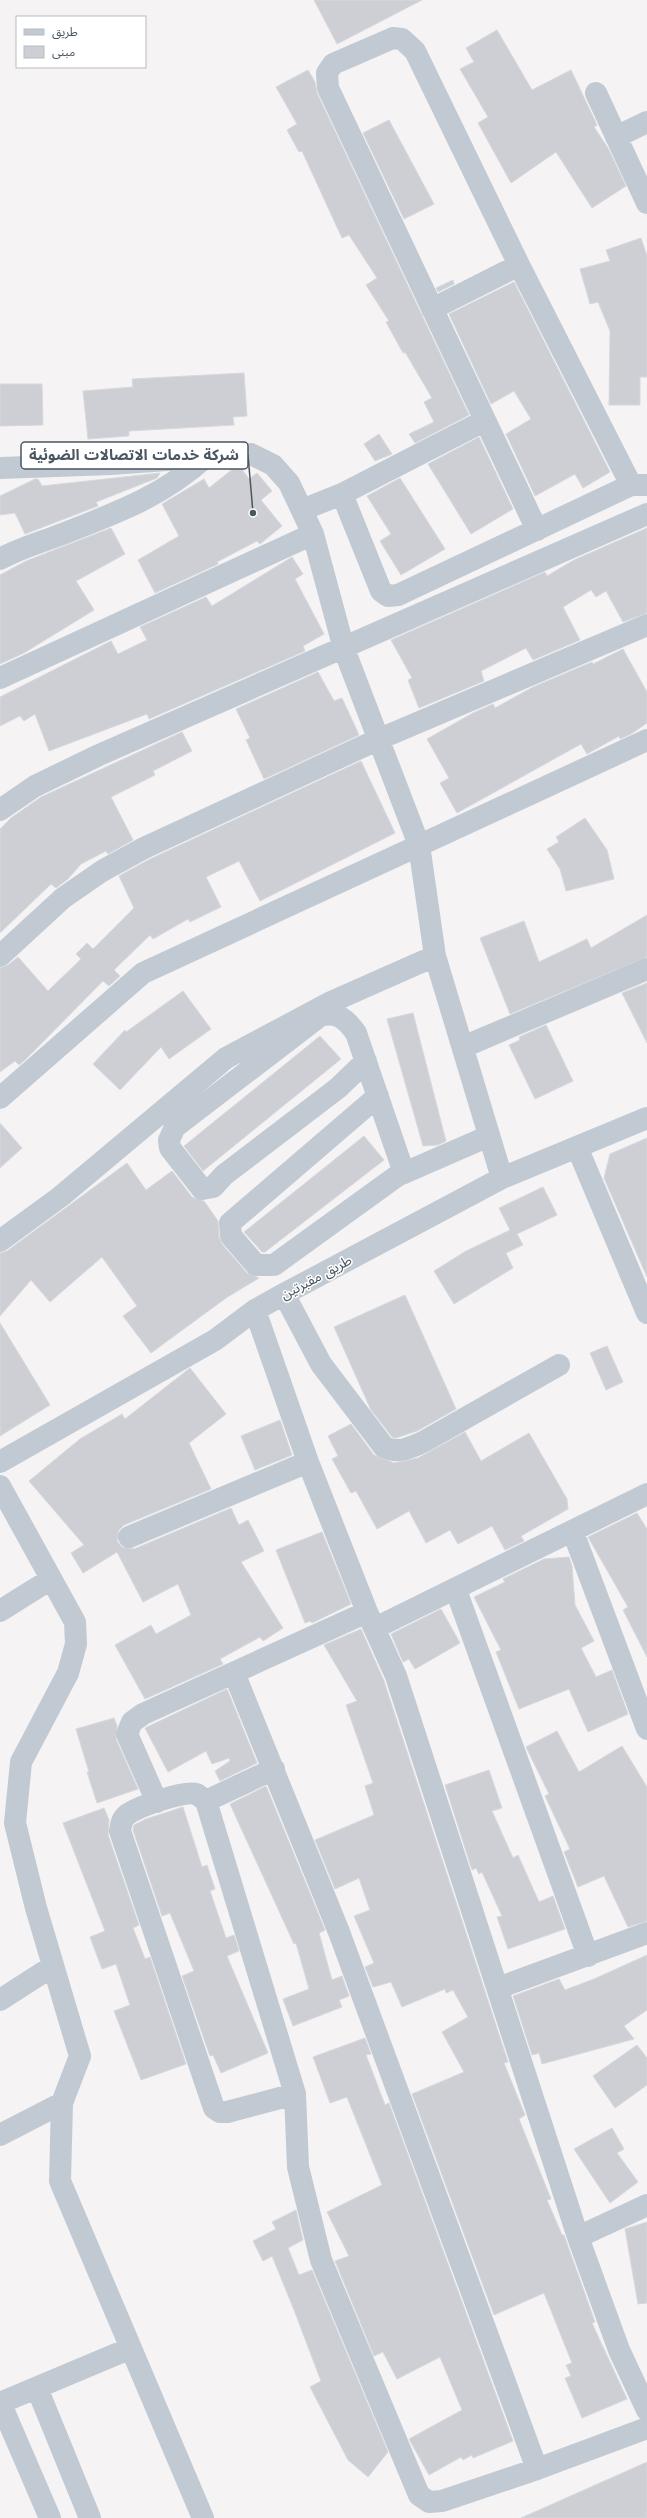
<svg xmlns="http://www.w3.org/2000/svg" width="647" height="2518" font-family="Jost,'Noto Sans Arabic',sans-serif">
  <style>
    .building { fill: #cdcfd5; stroke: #d7d9de }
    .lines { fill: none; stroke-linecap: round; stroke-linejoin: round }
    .minor { stroke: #c1cad2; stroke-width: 22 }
    .labels { text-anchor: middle; stroke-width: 3; stroke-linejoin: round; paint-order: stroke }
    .street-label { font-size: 14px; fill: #4a5661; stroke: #fff }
    .leader { fill: none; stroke: #4a5661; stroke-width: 1.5 }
    .callout-dot { fill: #4a5661; stroke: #fff; stroke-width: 1.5 }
    .callout { fill: #fff; stroke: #4a5661; stroke-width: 1.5 }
    .callout-label { font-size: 15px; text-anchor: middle; font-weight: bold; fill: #4a5661 }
  </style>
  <rect width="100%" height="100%" fill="#f5f3f3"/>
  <!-- building -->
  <path class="building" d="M 314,0 L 422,0 L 337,44 Z
    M 497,30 L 532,90 L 571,70 L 597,125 L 594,127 L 608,148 L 626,186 L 592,208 L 556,152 L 511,183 L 478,123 L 488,117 L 460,69 L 474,62 L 466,48 Z
    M 308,70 L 315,82 L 317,93 L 469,415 L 415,443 L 409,434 L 434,422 L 424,402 L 432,398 L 405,352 L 403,353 L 386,322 L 389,321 L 366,285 L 377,278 L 349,235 L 342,238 L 302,151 L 299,152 L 287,130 L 297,124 L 276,87 Z
    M 389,120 L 434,204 L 404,219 L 363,133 Z
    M 641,238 L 647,256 L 647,377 L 640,377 L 640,405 L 609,405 L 610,331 L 598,302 L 590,304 L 580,269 L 610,261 L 606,250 Z
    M 453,280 L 454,284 L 438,292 L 436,288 Z
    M 514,282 L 610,472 L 583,488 L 575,474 L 535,496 L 506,434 L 531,419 L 514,391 L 491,404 L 449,314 Z
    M 244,373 L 247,416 L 233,417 L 234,425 L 129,431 L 129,436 L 88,439 L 83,391 L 133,387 L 132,379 Z
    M 0,384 L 42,384 L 43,425 L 0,426 Z
    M 379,434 L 392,454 L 375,461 L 364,444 Z
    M 479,437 L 513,509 L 471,534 L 428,464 Z
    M 240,467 L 249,479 L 257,473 L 272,491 L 261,500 L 282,526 L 260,544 L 257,541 L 217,562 L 218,564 L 155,593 L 138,560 L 179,536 L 162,504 L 204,479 L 209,488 L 234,468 Z
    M 160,473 L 157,478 L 96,502 L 98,506 L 25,534 L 15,513 L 0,515 L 0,496 L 35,479 L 38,479 L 42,486 Z
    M 400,478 L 445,549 L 401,575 L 380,541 L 391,534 L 367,496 Z
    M 111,528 L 125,554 L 76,581 L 94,610 L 24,653 L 0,664 L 0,575 L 26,561 Z
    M 647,528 L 647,613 L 623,622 L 606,591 L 596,597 L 591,590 L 563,607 L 580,640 L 533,660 L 526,648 L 481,671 L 484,681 L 419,708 L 408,680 L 412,678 L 391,640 L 545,572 L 547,576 L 574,560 Z
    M 292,557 L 303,574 L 295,579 L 324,634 L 303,646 L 305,651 L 149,719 L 147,714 L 49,751 L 35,714 L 24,721 L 20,716 L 0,726 L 0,697 L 111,641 L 118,654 L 147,640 L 140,627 L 206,597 L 212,606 Z
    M 623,649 L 647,692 L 647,723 L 631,734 L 620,739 L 619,736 L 587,754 L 581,744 L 457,813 L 440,783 L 449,778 L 427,739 L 473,713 L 493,704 L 495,708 L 533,687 L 592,662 L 593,664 Z
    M 318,672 L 334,701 L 342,698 L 359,735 L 264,779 L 246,740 L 250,738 L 236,709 Z
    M 182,732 L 192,751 L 153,771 L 155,775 L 111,797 L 133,840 L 108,854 L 106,851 L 81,864 L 68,879 L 56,888 L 51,884 L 0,933 L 0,829 L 11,818 L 41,797 Z
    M 361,761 L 395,833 L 260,901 L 239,861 L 206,877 L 221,907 L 190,922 L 188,919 L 153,939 L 150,935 L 114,970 L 120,976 L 109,986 L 103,981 L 26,1059 L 19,1065 L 15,1061 L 0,1072 L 0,968 L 8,965 L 18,957 L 48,991 L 81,959 L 76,954 L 87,943 L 93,949 L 134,908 L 119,876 L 150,859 Z
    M 585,818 L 607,850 L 614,879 L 566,891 L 560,869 L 547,849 L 559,842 L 556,837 Z
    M 647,915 L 647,957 L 510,1014 L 480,938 L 524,921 L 539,962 L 587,939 L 591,948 Z
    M 647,983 L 647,1043 L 622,993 Z
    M 183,991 L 211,1029 L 169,1059 L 161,1047 L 120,1090 L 93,1064 L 125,1030 L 126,1032 Z
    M 413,1013 L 446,1141 L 438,1145 L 423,1146 L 387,1019 Z
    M 546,1025 L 573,1081 L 535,1099 L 509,1045 L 520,1040 L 519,1037 Z
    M 320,1036 L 341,1059 L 203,1171 L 184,1146 Z
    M 0,1123 L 22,1148 L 0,1168 Z
    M 364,1136 L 384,1160 L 265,1252 L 262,1252 L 244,1232 Z
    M 647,1138 L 647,1277 L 604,1178 L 610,1154 Z
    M 127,1163 L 146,1190 L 172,1171 L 192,1197 L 204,1201 L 218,1221 L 219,1237 L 222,1244 L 247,1273 L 259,1278 L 226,1298 L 151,1353 L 123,1316 L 137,1306 L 102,1257 L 50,1302 L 31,1280 L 0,1316 L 0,1253 L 7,1251 Z
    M 543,1187 L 557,1215 L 517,1234 L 523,1245 L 506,1253 L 513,1268 L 454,1304 L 434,1271 L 466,1251 L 510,1230 L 499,1208 Z
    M 405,1295 L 456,1409 L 417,1431 L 396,1438 L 392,1437 L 371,1410 L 334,1327 Z
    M 0,1323 L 50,1405 L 0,1436 Z
    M 607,1346 L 623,1382 L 606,1390 L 590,1353 Z
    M 190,1368 L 226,1414 L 189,1443 L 211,1489 L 124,1525 L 119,1530 L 117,1541 L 122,1547 L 134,1549 L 231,1508 L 239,1525 L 248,1520 L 264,1551 L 241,1562 L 283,1628 L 263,1641 L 260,1637 L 220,1659 L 223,1664 L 145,1699 L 115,1645 L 151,1625 L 156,1634 L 191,1615 L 178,1584 L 143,1602 L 117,1552 L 83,1573 L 71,1553 L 84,1545 L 29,1481 L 80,1439 L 122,1414 L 125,1419 Z
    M 280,1420 L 292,1455 L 255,1470 L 241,1436 Z
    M 351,1424 L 374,1455 L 394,1463 L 418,1458 L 465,1432 L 481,1461 L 529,1433 L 567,1499 L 568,1509 L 521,1536 L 524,1541 L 505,1550 L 492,1526 L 458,1544 L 450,1530 L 426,1543 L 409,1511 L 377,1529 L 356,1491 L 351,1493 L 332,1459 L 338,1456 L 328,1436 Z
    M 637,1513 L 647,1529 L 647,1657 L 623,1610 L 628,1607 L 588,1537 Z
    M 322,1532 L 351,1604 L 312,1623 L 310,1621 L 305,1623 L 276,1550 Z
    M 569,1557 L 572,1566 L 575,1605 L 594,1641 L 581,1648 L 596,1677 L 612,1670 L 628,1714 L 588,1732 L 569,1689 L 519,1709 L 496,1652 L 501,1650 L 474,1597 L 505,1582 L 503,1579 L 544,1559 Z
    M 441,1609 L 460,1643 L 415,1669 L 409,1659 L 403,1662 L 391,1634 Z
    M 361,1629 L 384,1681 L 508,2062 L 504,2063 L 525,2115 L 519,2119 L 551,2199 L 547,2200 L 562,2235 L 564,2235 L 595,2322 L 592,2323 L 627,2399 L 582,2418 L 565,2378 L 571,2376 L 566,2365 L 572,2363 L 544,2293 L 494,2315 L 412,2094 L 464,2072 L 442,2032 L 468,2017 L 453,1990 L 446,1993 L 445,1989 L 402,2007 L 391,1982 L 373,1987 L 365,1967 L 374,1963 L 354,1916 L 370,1910 L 359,1878 L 335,1889 L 315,1840 L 374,1815 L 365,1786 L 373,1783 L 346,1705 L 357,1701 L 324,1645 Z
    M 227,1689 L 257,1763 L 220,1781 L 215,1771 L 230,1761 L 229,1758 L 212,1764 L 206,1751 L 168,1772 L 145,1728 Z
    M 114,1718 L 117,1726 L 116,1739 L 138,1789 L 97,1803 L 87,1772 L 89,1772 L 76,1729 Z
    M 557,1731 L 579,1772 L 622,1746 L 647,1787 L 647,1921 L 628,1927 L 604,1876 L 578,1887 L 564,1852 L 570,1849 L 545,1796 L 549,1794 L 526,1747 Z
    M 489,1770 L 502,1808 L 492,1811 L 513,1858 L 518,1855 L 539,1902 L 553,1896 L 565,1929 L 508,1949 L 497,1917 L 502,1916 L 482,1872 L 479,1874 L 476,1868 L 472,1870 L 445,1785 Z
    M 266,1786 L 325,1930 L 319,1933 L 332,1980 L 342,1976 L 349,1996 L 339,2000 L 342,2007 L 293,2026 L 283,1999 L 309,1989 L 296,1943 L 294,1944 L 230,1804 Z
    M 183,1807 L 202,1867 L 207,1865 L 215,1889 L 210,1891 L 226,1938 L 234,1935 L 239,1951 L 227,1956 L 268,2053 L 221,2073 L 213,2055 L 210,2056 L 182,1976 L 194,1971 L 170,1913 L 162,1916 L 133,1830 L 134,1825 L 146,1819 Z
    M 104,1808 L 109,1820 L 108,1835 L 139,1925 L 133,1928 L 145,1959 L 150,1957 L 186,2064 L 141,2080 L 114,2011 L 130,2005 L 116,1964 L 102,1969 L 90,1937 L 105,1931 L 63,1823 Z
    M 647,1955 L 647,2010 L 624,2026 L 634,2039 L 542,2064 L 539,2053 L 532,2055 L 513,1996 L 559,1979 L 565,1990 L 594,1979 Z
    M 365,2038 L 371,2054 L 366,2055 L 385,2105 L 389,2103 L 513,2441 L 473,2458 L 472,2455 L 463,2460 L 461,2457 L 429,2475 L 409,2439 L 462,2410 L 440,2357 L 397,2379 L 383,2352 L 374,2356 L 335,2261 L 349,2256 L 327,2212 L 382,2185 L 347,2097 L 330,2103 L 313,2057 Z
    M 637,2045 L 647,2058 L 647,2085 L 615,2108 L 593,2076 Z
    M 612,2128 L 624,2149 L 617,2153 L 638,2182 L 610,2203 L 574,2149 Z
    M 296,2210 L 303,2240 L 288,2248 L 299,2275 L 312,2270 L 388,2452 L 368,2477 L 348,2460 L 310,2387 L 321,2381 L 294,2310 L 272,2256 L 263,2261 L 253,2241 L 276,2229 L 272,2222 Z
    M 647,2222 L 647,2303 L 638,2304 L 625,2229 Z
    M 647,2462 L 647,2518 L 521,2518 Z"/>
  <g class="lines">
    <!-- minor -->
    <path class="minor" d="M 596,93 L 647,203
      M 616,137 L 647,122
      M 432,309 L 519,265
      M 0,468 L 111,464 L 251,454 L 273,465 L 289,483 L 313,534 L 344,649 L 419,845 L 435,956 L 502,1178
      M 342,494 L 381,591 L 388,596 L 398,595 L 631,485 L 647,485
      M 302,510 L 342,494 L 484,421
      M 537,530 L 328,88 L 327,73 L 333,64 L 393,38 L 402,39 L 415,51 L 519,265 L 631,485
      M 0,559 C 18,549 38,543 57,536 C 113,514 161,498 207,456
      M 0,678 L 313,534
      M 0,810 L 35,786 L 99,755 L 647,514
      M 0,956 L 63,898 L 102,871 L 144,848 L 377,740 L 647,625
      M 463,1047 L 647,969
      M 366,1061 L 338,1088 L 224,1175 L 213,1187 L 202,1189 L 170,1148 L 169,1140 L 175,1127 L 320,1016 C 337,1011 346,1019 356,1033 L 404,1173
      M 378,1096 L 230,1223 L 231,1236 L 256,1265 L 274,1265 L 397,1176 L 489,1136
      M 0,1098 L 143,973 L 647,740
      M 577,1147 L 647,1313
      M 0,1241 L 60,1197 L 226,1058 L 331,1002 L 435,956
      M 284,1294 L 321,1364 L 384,1447 C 399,1454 409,1448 423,1442 L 559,1365
      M 255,1310 L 308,1462 L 367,1612 L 396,1676 L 578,2237 L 619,2350 L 647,2410
      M 0,1462 L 215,1340 L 255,1310 L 284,1294 L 502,1178 L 647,1118
      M 0,1486 L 75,1622 L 76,1644 L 68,1673 L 21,1762 L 15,1823 L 36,1908 L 80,2056 L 62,2103 L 60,2181 L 203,2518
      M 573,1532 L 647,1729
      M 129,1537 L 308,1462
      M 456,1590 L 588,1956
      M 0,1611 L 51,1579
      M 375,1628 L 647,1494
      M 234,1673 L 339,1932 L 537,2469
      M 274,1769 L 206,1801 C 203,1799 199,1795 196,1794 C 184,1790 138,1807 128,1814 C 122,1818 121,1824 120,1831 L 214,2108 L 220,2112 L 227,2112 L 295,2094
      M 206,1801 L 295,2094 L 298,2167 L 321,2260 L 419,2495 L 429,2502 L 442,2501 L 537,2469 L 647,2428
      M 157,1802 L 127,1734 L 132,1722 L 143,1714 L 367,1612
      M 498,1988 L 647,1933
      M 0,2000 L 53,1966
      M 0,2135 L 62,2103
      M 578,2237 L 647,2205
      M 37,2388 L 90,2518
      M 0,2402 L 50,2518
      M 0,2403 L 131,2348"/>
  </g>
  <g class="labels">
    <!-- street labels -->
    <g class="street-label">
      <text transform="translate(316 1277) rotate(-28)" y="5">طريق مقبرتين</text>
    </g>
  </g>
  <!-- callouts -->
  <path class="leader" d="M253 513L248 455"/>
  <circle class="callout-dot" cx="253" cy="513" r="4"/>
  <rect class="callout" x="21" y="442" width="227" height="27" rx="4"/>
  <g class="callout-label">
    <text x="134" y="460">شركة خدمات الاتصالات الضوئية</text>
  </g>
  <!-- legend -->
  <rect x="16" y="16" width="130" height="52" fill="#ffffff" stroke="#b7bbc0"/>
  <rect x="24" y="29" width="20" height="6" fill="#c1cad2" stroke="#b7bbc0"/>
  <text x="52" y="36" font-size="12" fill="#4a5661">طريق</text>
  <rect x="24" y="46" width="20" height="12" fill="#cdcfd5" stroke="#b7bbc0"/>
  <text x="52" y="56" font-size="12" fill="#4a5661">مبنى</text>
</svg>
